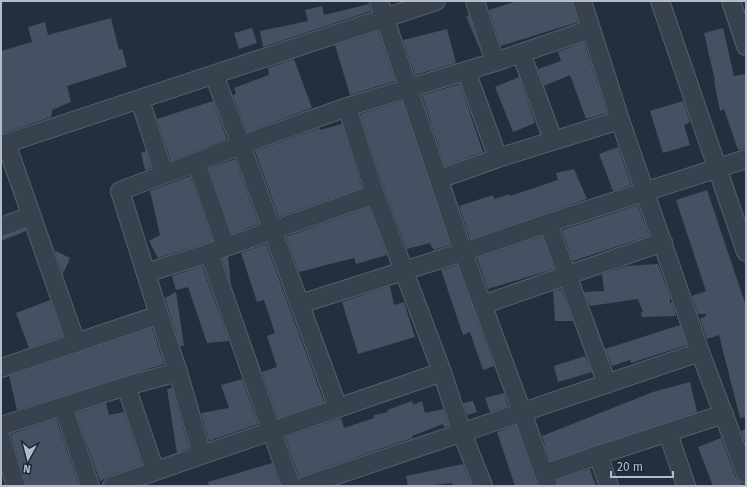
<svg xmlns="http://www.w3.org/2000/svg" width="747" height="487" font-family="'Fira Sans',sans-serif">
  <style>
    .building { fill: #455162 }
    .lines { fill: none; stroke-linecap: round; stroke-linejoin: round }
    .street-casing { stroke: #565f6c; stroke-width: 20 }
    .street { stroke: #38414e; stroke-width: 18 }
  </style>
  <rect width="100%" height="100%" fill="#242f3e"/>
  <!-- building -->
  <path class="building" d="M 517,1 L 572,1 L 578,22 L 501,46 L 501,47 L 489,10 Z
    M 369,4 L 371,11 L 263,47 L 260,31 L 308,21 L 305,10 L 322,6 L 324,15 Z
    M 469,15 L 481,52 L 466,16 Z
    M 111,18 L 119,50 L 122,49 L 127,67 L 67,86 L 71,102 L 52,110 L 51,117 L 1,134 L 1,51 L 32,42 L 28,27 L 45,22 L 48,35 Z
    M 252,28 L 257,43 L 239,49 L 234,33 Z
    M 723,28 L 734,76 L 746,74 L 746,149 L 738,150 L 724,109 L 720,111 L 714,81 L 715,81 L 704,33 Z
    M 447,29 L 456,63 L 415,75 L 403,40 Z
    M 378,31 L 395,81 L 350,95 L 335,45 Z
    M 584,42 L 607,113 L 586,119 L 570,75 L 544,86 L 538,69 L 561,61 L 558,52 Z
    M 294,59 L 312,108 L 247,132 L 233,95 L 236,94 L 234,88 L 269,75 L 268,68 Z
    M 519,77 L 535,123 L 513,132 L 495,87 Z
    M 460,84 L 483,152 L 445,166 L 422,95 Z
    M 213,101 L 227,139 L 171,161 L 157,119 Z
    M 402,101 L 450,245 L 434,250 L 433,248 L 432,248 L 430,243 L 407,249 L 385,191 L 360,114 Z
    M 683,101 L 690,122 L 684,125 L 690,145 L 663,153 L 650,111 Z
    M 342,124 L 362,188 L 279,217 L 255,151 L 320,128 L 320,130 Z
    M 618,147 L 631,185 L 613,191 L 599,154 Z
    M 146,151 L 151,168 L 145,170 L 141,153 Z
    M 235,159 L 259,224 L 232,234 L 209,168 Z
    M 574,169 L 587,199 L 470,239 L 459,206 L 493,195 L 494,199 L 510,194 L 510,196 L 558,180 L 556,173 Z
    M 190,176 L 213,241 L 158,258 L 149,241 L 160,235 L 150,191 Z
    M 707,190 L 746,306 L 746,417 L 740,418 L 719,335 L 707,339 L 700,319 L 706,316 L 706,314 L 698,314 L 692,296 L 706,291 L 676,200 Z
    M 638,205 L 649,236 L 573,261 L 562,230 Z
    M 369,207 L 387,255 L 356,264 L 354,258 L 299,272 L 286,237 Z
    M 25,229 L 26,231 L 1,241 L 1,237 Z
    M 542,236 L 554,269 L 488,289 L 477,258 Z
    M 266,244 L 324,402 L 278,418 L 262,372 L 277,367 L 267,336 L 275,333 L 264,300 L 257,302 L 241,253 Z
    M 56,251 L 70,258 L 63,274 L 55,252 Z
    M 228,257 L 231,284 L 222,259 Z
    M 658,264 L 670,297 L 670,303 L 672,302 L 676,316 L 642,317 L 641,312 L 643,312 L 638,299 L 590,306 L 584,292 L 604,291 L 602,274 L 627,266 Z
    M 457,265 L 494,366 L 483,370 L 470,332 L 463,335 L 441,270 Z
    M 202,266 L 229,341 L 207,343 L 188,287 L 176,290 L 172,276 Z
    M 390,286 L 394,305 L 404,302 L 415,337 L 358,354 L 342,302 Z
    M 561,289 L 573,321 L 555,321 L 553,291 Z
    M 176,292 L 184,346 L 180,346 L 165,298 Z
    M 50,300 L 63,336 L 29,348 L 16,313 Z
    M 680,325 L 687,345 L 631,363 L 630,360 L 612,366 L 605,349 Z
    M 152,328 L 164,364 L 17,410 L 9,376 Z
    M 585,356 L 592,372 L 558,382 L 554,366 Z
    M 242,379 L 258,424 L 209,441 L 201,413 L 229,408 L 221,385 Z
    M 690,382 L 697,412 L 550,461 L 542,436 L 653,392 Z
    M 172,388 L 189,448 L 177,453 L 167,389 Z
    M 504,393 L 508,406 L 490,412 L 485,398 Z
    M 412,401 L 413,405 L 422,401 L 425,413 L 443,409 L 449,426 L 444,427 L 443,424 L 412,436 L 412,438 L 299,477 L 285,437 L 341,418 L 344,428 L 374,418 L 374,415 L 388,412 L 387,410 Z
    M 473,401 L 477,412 L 467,415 L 463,403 Z
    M 106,403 L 109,415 L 124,412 L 142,465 L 109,476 L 100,481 L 76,413 Z
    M 56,419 L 79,486 L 26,486 L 11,434 Z
    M 516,425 L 537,486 L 515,486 L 497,432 Z
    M 746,429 L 746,444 L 741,431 Z
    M 721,438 L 736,478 L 744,486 L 713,486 L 698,447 Z
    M 272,463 L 280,486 L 209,486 L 208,482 Z
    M 463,464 L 472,486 L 453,486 L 452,483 L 423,486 L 408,486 L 406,476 Z
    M 590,469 L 596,486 L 558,486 L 557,480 Z"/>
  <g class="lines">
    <defs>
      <path id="street" d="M 379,1 L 463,252 L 522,412 L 548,486
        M 475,1 L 495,62
        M 582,1 L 620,120 L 700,352 L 746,474
        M 660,1 L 746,252
        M 731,1 L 746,46
        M 521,53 L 553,140
        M 466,71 L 498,158
        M 214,75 L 241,145 L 347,107
        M 140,100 L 164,174
        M 6,143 L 76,343
        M 1,145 L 436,1
        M 196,162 L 226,247
        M 439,179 L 498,158 L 620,120
        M 548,223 L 607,384
        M 1,227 L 31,216
        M 146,273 L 209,253
        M 300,304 L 463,252 L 548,223 L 746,159
        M 482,305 L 663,242
        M 159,315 L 120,191 L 241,145 L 338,408
        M 1,368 L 159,315 L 178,372
        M 126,386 L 155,471
        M 63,406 L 90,486
        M 1,426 L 126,386 L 178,372 L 202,455
        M 668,433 L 686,486
        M 1,438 L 16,486
        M 598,455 L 609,486
        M 544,474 L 598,455 L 724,414
        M 112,486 L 442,372
        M 291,486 L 209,253 L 375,194
        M 304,486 L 700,352
        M 483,486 L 462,433 L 442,372 L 375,194 L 347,107 L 495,62 L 591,29"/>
    </defs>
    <!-- street casing -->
    <use href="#street" class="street-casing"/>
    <!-- street -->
    <use href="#street" class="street"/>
  </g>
  <!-- border -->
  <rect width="747" height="487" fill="none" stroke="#b4bcc9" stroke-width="4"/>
  <!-- north arrow -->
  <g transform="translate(28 459) rotate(187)" stroke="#1d2633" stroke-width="3" paint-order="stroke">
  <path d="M0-3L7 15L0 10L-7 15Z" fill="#b4bcc9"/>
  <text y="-6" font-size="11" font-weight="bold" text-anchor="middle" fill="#b4bcc9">N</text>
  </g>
  <!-- scale -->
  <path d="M611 471v6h62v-6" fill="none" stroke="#b4bcc9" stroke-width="2"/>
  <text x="617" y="471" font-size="12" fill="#b4bcc9" stroke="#1d2633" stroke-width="3" paint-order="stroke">20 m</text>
</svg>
